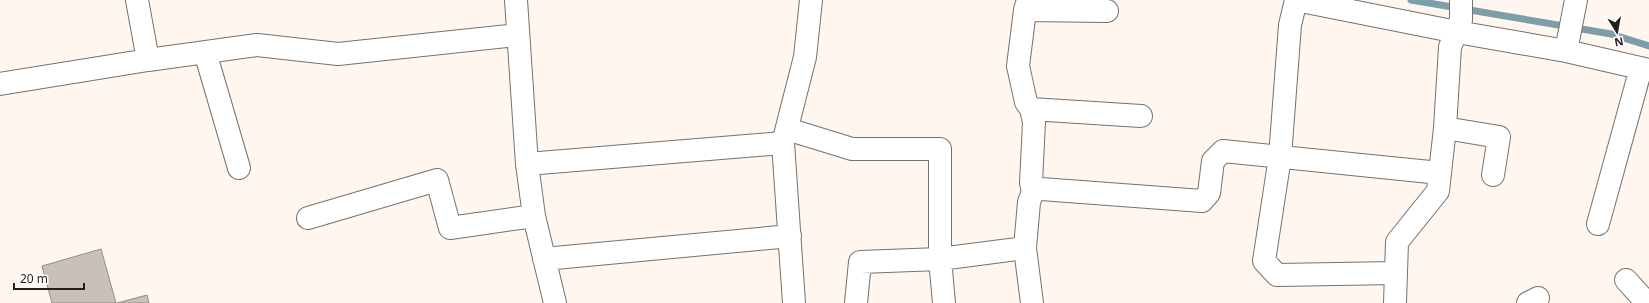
<svg xmlns="http://www.w3.org/2000/svg" width="1649" height="303" viewBox="0 0 1649 303" font-family="'Noto Sans',sans-serif">
  <style>
    .lines { fill: none; stroke-linecap: round; stroke-linejoin: round }
    .stream { stroke: #7c9ea9; stroke-width: 7 }
    .building { fill: #c9c0bb; stroke: #958d87 }
    .minor-casing { stroke: #78706b; stroke-width: 24 }
    .minor { stroke: #fff; stroke-width: 22 }
  </style>
  <rect width="100%" height="100%" fill="#fff6f0"/>
  <g class="lines">
    <path class="stream" d="M1411,0L1611,34L1649,46"/>
  </g>
  <path class="building" d="M101,249L116,303H52L42,266Z
    M147,295L149,303H117Z"/>
  <g class="lines">
    <defs>
      <path id="minor" d="M516,0L527,164L534,216L555,303
        M1028,0L1025,10L1018,66L1026,102L1031,109L1034,122L1031,183L1033,192L1029,202L1025,248L1032,303
        M1296,0L1290,25L1280,157L1264,261L1277,275L1396,273
        M1296,0L1457,32L1566,51L1649,70
        M1025,10L1107,11
        M1566,51L1576,0
        M205,52L239,168
        M148,60L257,45L338,54L517,35
        M0,84L148,60L137,0
        M1031,109L1141,116
        M1445,128L1499,137L1493,175
        M787,129L852,149H940V259L944,303
        M527,164L783,143
        M1033,192L1041,189L1202,201L1209,193L1213,161L1223,151L1440,173
        M308,218L437,180L450,228L534,216
        M1598,224L1641,68
        M544,259L790,236
        M1626,280L1647,303
        M794,303L783,143L805,57L811,0
        M856,303L860,262L940,259L1025,248
        M1395,303L1397,242L1438,191L1445,128L1450,47L1461,20V0
        M1528,303L1538,298"/>
    </defs>
    <use href="#minor" class="minor-casing"/>
    <use href="#minor" class="minor"/>
  </g>
  <g transform="translate(1617 32) rotate(169)" stroke="#ffffff" stroke-width="3" paint-order="stroke">
  <path d="M0-3L7 15L0 10L-7 15Z" fill="#221f1d"/>
  <text y="-6" font-size="11" font-weight="bold" text-anchor="middle" fill="#221f1d">N</text>
  </g>
  <path d="M14 283v6h70v-6" fill="none" stroke="#221f1d" stroke-width="2"/>
  <text x="20" y="283" font-size="12" fill="#221f1d" stroke="#ffffff" stroke-width="3" paint-order="stroke">20 m</text>
</svg>
